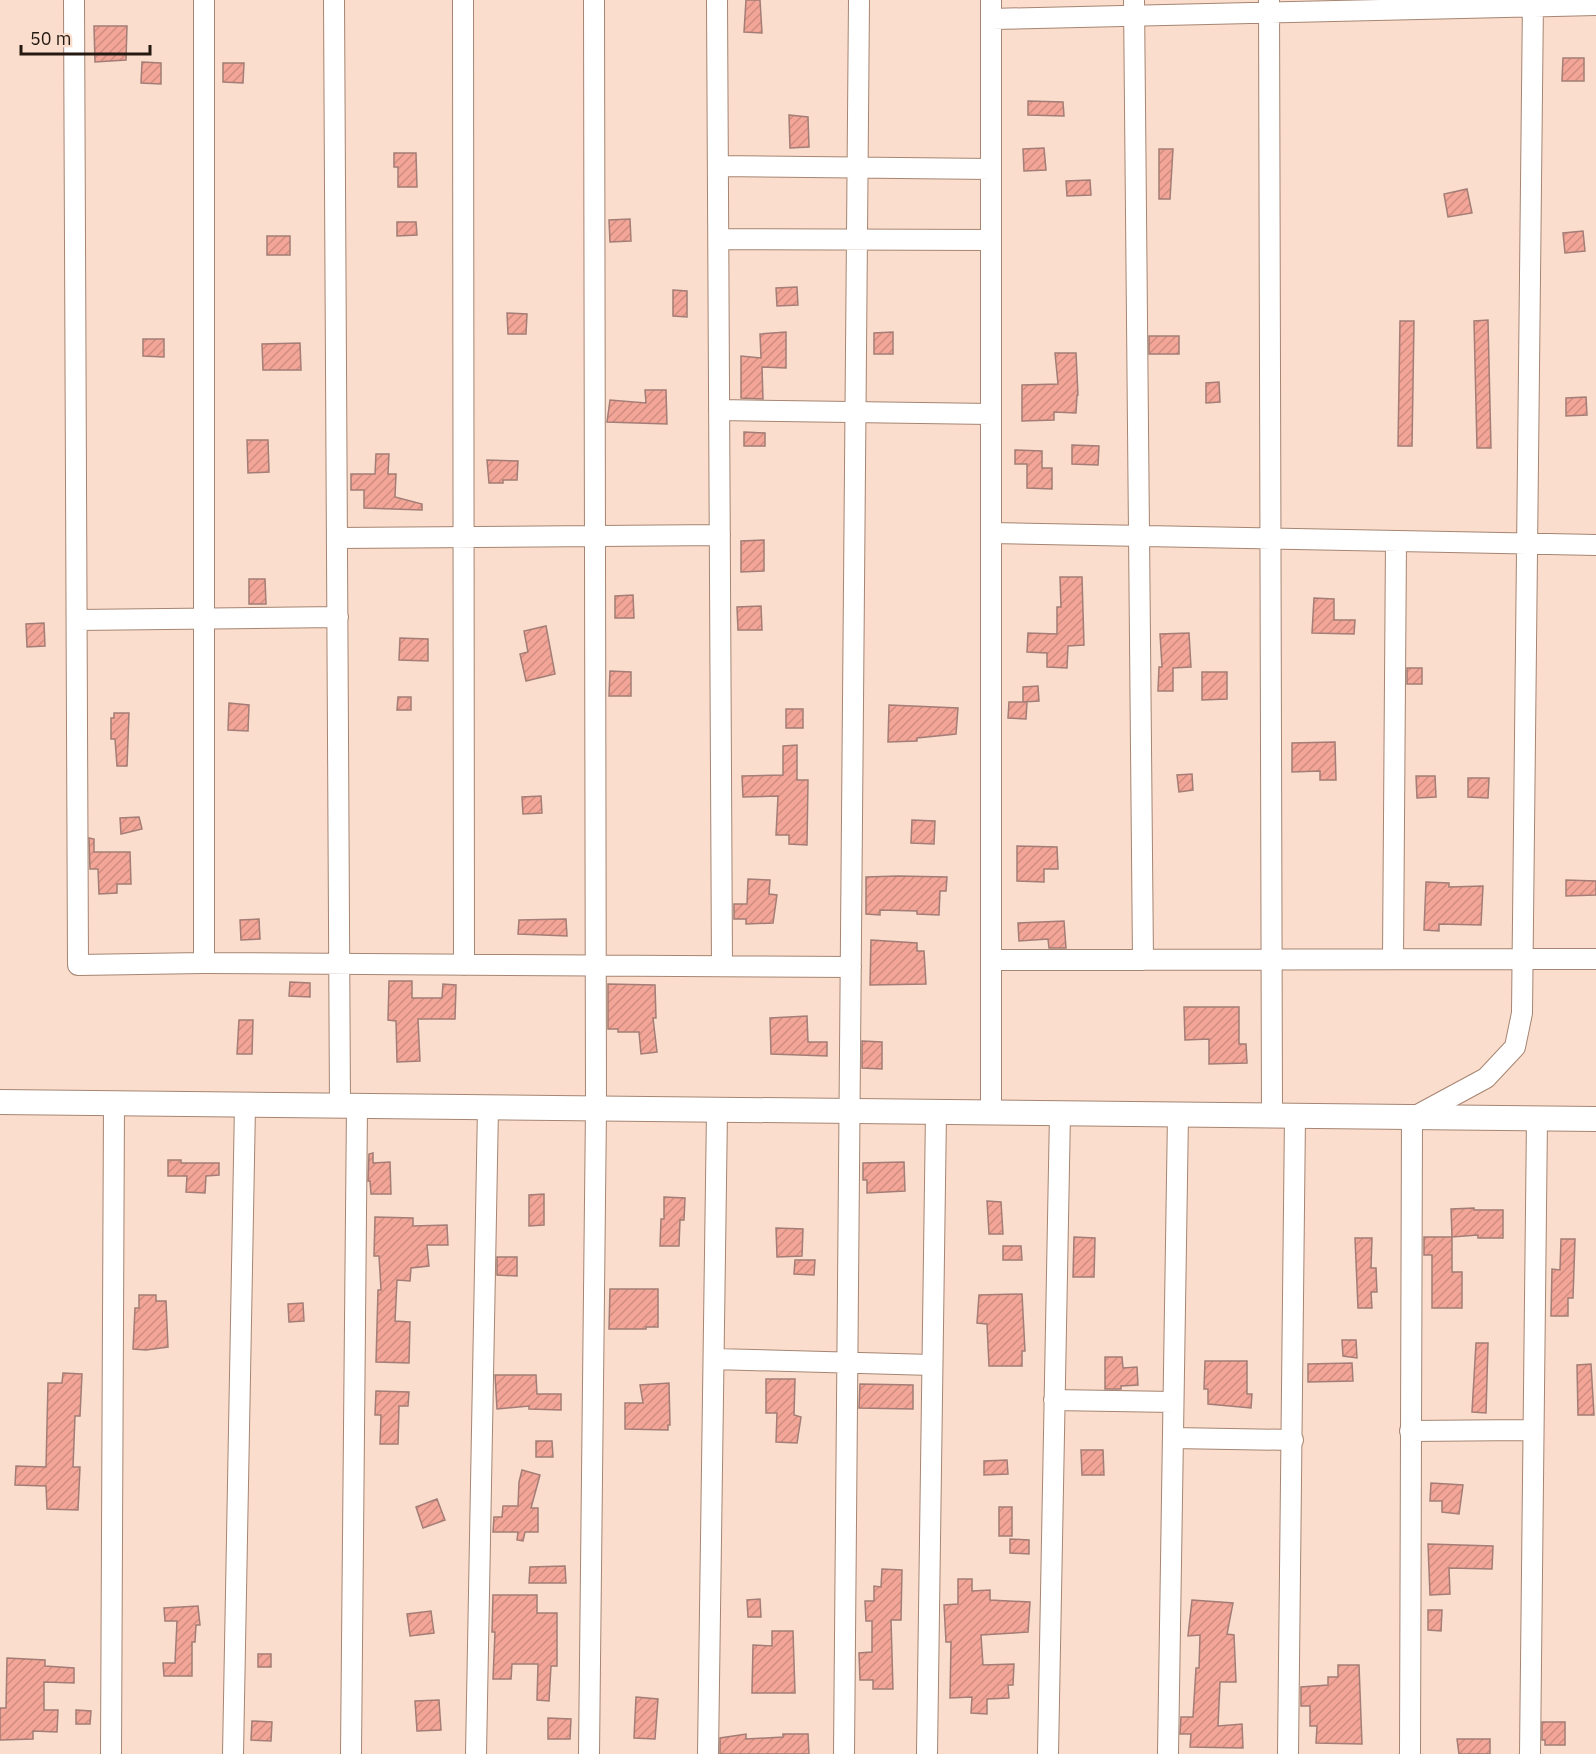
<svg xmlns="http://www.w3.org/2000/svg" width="1596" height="1754" viewBox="0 0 1596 1754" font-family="'IBM Plex Sans',sans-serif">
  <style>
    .building { fill: url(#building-hatch); stroke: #a37d76; stroke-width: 1.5 }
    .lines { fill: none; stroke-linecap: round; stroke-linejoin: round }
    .minor-casing { stroke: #a68572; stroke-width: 22 }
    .tertiary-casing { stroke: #a68572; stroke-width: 26 }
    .minor { stroke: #fff; stroke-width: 20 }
    .tertiary { stroke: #fff; stroke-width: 24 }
  </style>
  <defs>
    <pattern id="building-hatch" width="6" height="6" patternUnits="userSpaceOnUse" patternTransform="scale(1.5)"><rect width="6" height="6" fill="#f3a597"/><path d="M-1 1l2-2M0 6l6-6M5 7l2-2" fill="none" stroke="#d08d81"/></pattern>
  </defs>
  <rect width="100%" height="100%" fill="#faddcc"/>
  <path class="building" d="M746,0H760L762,33L744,32Z
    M94,26H127L126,60L95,62Z
    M1563,58H1584V81H1562Z
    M142,62L161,63V84L141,83Z
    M223,63H244L243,83L223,82Z
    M1028,101L1063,102L1064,116L1028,115Z
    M789,115L808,117L809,147L790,148Z
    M1044,148L1046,170L1024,171L1023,149Z
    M1159,149H1173L1170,199H1159Z
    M394,153H416L417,187H398V167H394Z
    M1090,180L1091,195L1067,196L1066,181Z
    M1467,189L1472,213L1448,217L1444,194Z
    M630,219L631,241L610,242L609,220Z
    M397,222H416L417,235L397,236Z
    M1583,231L1585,251L1565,253L1563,233Z
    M267,236H290V255H267Z
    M797,287L798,305L777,306L776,288Z
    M673,290L687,291V317L673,316Z
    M507,313L527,314L526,334H508Z
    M1488,320L1491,448H1477L1474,321Z
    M1400,321H1414L1412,446H1398Z
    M786,332V368L762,367L763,399L741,398V356L761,358L760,334Z
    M893,332V354H874V333Z
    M1149,336H1179V354H1149Z
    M143,339H164V357L143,356Z
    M300,343L301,370H263L262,344Z
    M1055,353H1076L1078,395H1077L1076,413L1054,412V420L1022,421V385L1058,384Z
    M1219,382L1220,402L1206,403V383Z
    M645,390H666L667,424L607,422L610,400L646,403Z
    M1586,397L1587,415L1566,416V398Z
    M744,432L765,433V446H744Z
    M247,440H268L269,472L248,473Z
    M1072,445L1099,446L1098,465L1072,464Z
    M1015,450L1042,451V468H1052V489L1027,488V464H1015Z
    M376,454H389L388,474H396L395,497L422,504V510L364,508V490H351V474H375Z
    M487,460L518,461L517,480H503V483H489Z
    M764,540V571L741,572V541Z
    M1060,577H1082L1084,645L1068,646L1067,668L1047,667V653L1027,652L1028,633L1057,634V607H1061Z
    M249,579H265L266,604H249Z
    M633,595L634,618H615V596Z
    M1314,598L1334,599V620H1355L1354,634L1312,633Z
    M761,606L762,630H738L737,607Z
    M44,623L45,646L27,647L26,624Z
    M546,626L555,674L526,681L520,654L528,652L524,631Z
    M1189,633L1191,667L1173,668V691H1158L1159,667H1162L1160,634Z
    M400,638L428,639V661L399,660Z
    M1407,668H1422V684H1407Z
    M610,671L631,672V696H609Z
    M1202,672H1227V699L1202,700Z
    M1038,686L1039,701L1023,702V687Z
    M398,697H411V710H397Z
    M1009,702H1027L1026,719L1008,718Z
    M229,703L249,705L248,731L228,730Z
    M889,705L958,708L956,734L917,738V741L888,742Z
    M786,709H803V728H786Z
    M114,713H129L127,766H117L115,739H111V718H114Z
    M1335,742L1336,780H1320V771L1292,772V743Z
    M797,745V780H808L807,845L789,844V835H776L778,796L743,797L742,776L783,775V746Z
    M1192,774L1193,790L1179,792L1177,775Z
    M1416,776H1435L1436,797L1417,798Z
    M1468,778H1489L1488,798L1468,797Z
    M541,796L542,813L523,814L522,797Z
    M139,817L142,829L121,834L120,818Z
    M912,820L935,821L934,844L911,843Z
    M89,838L94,839V852H130L131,884H117V893L99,894L98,869H90Z
    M1017,846L1057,847L1058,869H1044V882L1017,881Z
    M898,876L947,877L946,891H940L939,915L917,914V911L880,910V915L866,914V877Z
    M748,879L770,880L769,894L777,895L773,923L746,924V919H734V904H747Z
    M1566,880L1596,881V895L1566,896Z
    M1426,882L1449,883V887L1483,886L1481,925L1439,924V931L1424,930Z
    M259,919L260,939L241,940L240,920Z
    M566,919L567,936L518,934L519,920Z
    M1064,921L1066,948H1049L1048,939L1019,941L1018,923Z
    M871,940L917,943V951H924L926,984L870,985Z
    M389,981H412V998H442L443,984L456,985L455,1019H418L420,1061L397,1062L396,1021L388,1020Z
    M290,982L310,983V997L289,996Z
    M608,984L655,985L656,1018H653L657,1052L641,1054L639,1032H618V1029H608Z
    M1184,1007H1239V1044H1246L1247,1063L1209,1064V1039L1185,1040Z
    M807,1016L808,1042H827V1056L771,1054L770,1018Z
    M239,1020H253L252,1054H237Z
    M862,1041L882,1042V1069L862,1068Z
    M373,1153V1163L390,1162L391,1194H371L370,1181H368L369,1154Z
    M168,1160H181V1163H219V1175L206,1176L205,1193L186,1192L187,1176H168Z
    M904,1162L905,1191L867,1193V1180H863V1163Z
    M544,1194V1225L529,1226V1195Z
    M664,1197L685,1198L684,1220H680L679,1246H660L661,1219H664Z
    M987,1201L1001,1202L1003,1234H989Z
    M1474,1208V1210H1503V1238H1478V1235L1452,1237L1451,1209Z
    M375,1217L413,1218V1226L447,1225L448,1245H427L429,1266L411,1268L410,1281L397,1280L395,1321L410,1322L409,1363L376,1362L378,1290H381L379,1256H374Z
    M776,1228L803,1229L802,1256L777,1257Z
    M1074,1237L1095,1238L1094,1277H1073Z
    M1424,1237H1452V1272H1462V1308H1432V1255H1424Z
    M1355,1238H1372L1371,1268H1376L1377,1292H1371L1372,1308H1358Z
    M1561,1239H1575L1573,1298H1568V1316H1551L1552,1269L1560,1270Z
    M1003,1246H1021L1022,1260H1003Z
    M497,1257H517V1276L497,1275Z
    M795,1260H815L814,1275L794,1274Z
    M610,1289H658V1327H646V1329H609Z
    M1022,1294L1025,1351H1022V1366H989L987,1324L977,1323L979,1295Z
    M139,1295H156V1301H166L168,1347L146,1350L133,1349L135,1308H139Z
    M303,1303L304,1321L289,1322L288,1304Z
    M1342,1340H1356L1357,1358L1343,1356Z
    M1476,1343H1488L1486,1413L1472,1412Z
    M1105,1357H1122L1123,1368L1137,1367L1138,1385L1121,1386V1389H1105Z
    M1205,1361H1247V1394H1252L1251,1408L1208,1404V1389H1204Z
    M1352,1363L1353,1381L1308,1382V1364Z
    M1591,1364L1594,1415H1578L1577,1365Z
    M63,1373L82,1374L80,1416H75L73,1467H80L78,1510L47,1509L46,1486L15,1485L16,1466L46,1467L48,1383H62Z
    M495,1375H536L537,1394H561V1410L529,1409V1406L497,1409Z
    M766,1379H795L794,1415L801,1417L797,1443L776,1442L777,1413H766Z
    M669,1383L670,1425H668V1430L625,1429V1403H643L640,1385Z
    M860,1384L913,1385V1409L859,1408Z
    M376,1391L409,1392L408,1406H399L398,1444H380L381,1415H375Z
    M536,1441H552L553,1457H536Z
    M1081,1450H1103L1104,1475H1082Z
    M1007,1460L1008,1474L984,1475V1461Z
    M522,1470L540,1475L531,1508H538V1532H525L523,1541L517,1540L518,1532H493L494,1517H502L503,1506H518L519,1482Z
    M1431,1483L1463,1485L1459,1514L1442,1512V1501H1430Z
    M437,1499L445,1520L423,1528L416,1507Z
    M999,1507H1012V1536H999Z
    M1010,1539L1029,1540V1554L1010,1553Z
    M1428,1544L1493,1546L1492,1569L1449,1568L1450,1594L1430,1595Z
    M565,1566L566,1583H529L530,1567Z
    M882,1569L902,1570L901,1620H891L893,1689H873V1680H860L859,1653L872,1652V1621H866L865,1601H874V1586L881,1587Z
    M958,1579H972V1591L990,1590V1600L1030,1602L1028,1632L981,1635L983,1665L1014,1664L1013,1685H1008L1009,1698L987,1699V1714L971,1713L972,1697L950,1698L951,1642H946L944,1605L958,1604Z
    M493,1595H537V1613H557V1666H551L549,1701L537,1700L538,1664H512L511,1679H493L495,1632H492Z
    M760,1599L761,1617H748L747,1600Z
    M1192,1600L1233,1603L1227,1634L1234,1635L1236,1682H1220L1218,1726L1242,1724L1243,1748L1190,1747L1191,1734H1180L1181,1717H1193L1196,1668H1199L1200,1635L1188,1636Z
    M198,1606L200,1625H196L195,1642H192V1676H164L163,1663H175L177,1621H165L164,1608Z
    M1428,1610H1442L1441,1631L1428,1630Z
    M431,1611L434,1633L410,1636L407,1614Z
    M772,1631H793L795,1693H752L753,1645L772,1646Z
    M258,1654H271V1667H258Z
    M7,1658L45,1660V1666L74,1668V1683L44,1682V1710H58L57,1732L33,1731V1739L0,1740V1708H6Z
    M1338,1665H1359L1362,1744L1316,1743L1317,1726H1310V1706H1301V1687L1328,1685V1677H1338Z
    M636,1697L658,1699L655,1739L634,1738Z
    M439,1700L441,1730L417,1731L415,1701Z
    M76,1710L91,1711L90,1724H76Z
    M548,1718L571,1719L570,1739H548Z
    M252,1721L272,1722L271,1741L251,1740Z
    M1542,1722H1565V1745H1545V1740H1542Z
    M746,1734V1739L783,1737V1734H808L809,1754H720V1738Z
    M1457,1739H1490V1754H1459Z"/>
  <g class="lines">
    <defs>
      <path id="minor" d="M74,0L78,965L204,963L851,967
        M204,0V963
        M334,0L340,1106
        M463,0L464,965
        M717,0L722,966
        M1134,0L1143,960
        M1269,0L1272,1116
        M991,19L1596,5
        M718,166L991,169
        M719,239L991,240
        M719,410L991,414
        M991,533L1596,545
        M337,538L720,535
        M77,620L338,617
        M1393,959L1396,541
        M991,960L1596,959
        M991,1113V0
        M714,1359L932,1365
        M1054,1400L1173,1402
        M1410,1431L1533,1430
        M1173,1438L1293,1440
        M111,1754L114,1103
        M233,1754L245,1105
        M351,1754L357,1106
        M476,1754L488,1107
        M589,1754L596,1108L594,0
        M708,1754L717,1110
        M844,1754L859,0
        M927,1754L936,1112
        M1048,1754L1060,1113
        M1168,1754L1178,1115
        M1288,1754L1295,1116
        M1410,1754L1412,1118L1486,1078L1515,1047L1522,1013L1533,0
        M1530,1754L1537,1118"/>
      <path id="tertiary" d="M0,1102L1596,1119"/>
    </defs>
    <use href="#minor" class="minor-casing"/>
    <use href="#tertiary" class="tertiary-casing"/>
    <use href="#minor" class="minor"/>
    <use href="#tertiary" class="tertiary"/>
  </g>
  <path d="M21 45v9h129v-9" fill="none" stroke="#251911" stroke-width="3"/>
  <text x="30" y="45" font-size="18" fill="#251911" stroke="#faddcc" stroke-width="4.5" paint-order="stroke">50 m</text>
</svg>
